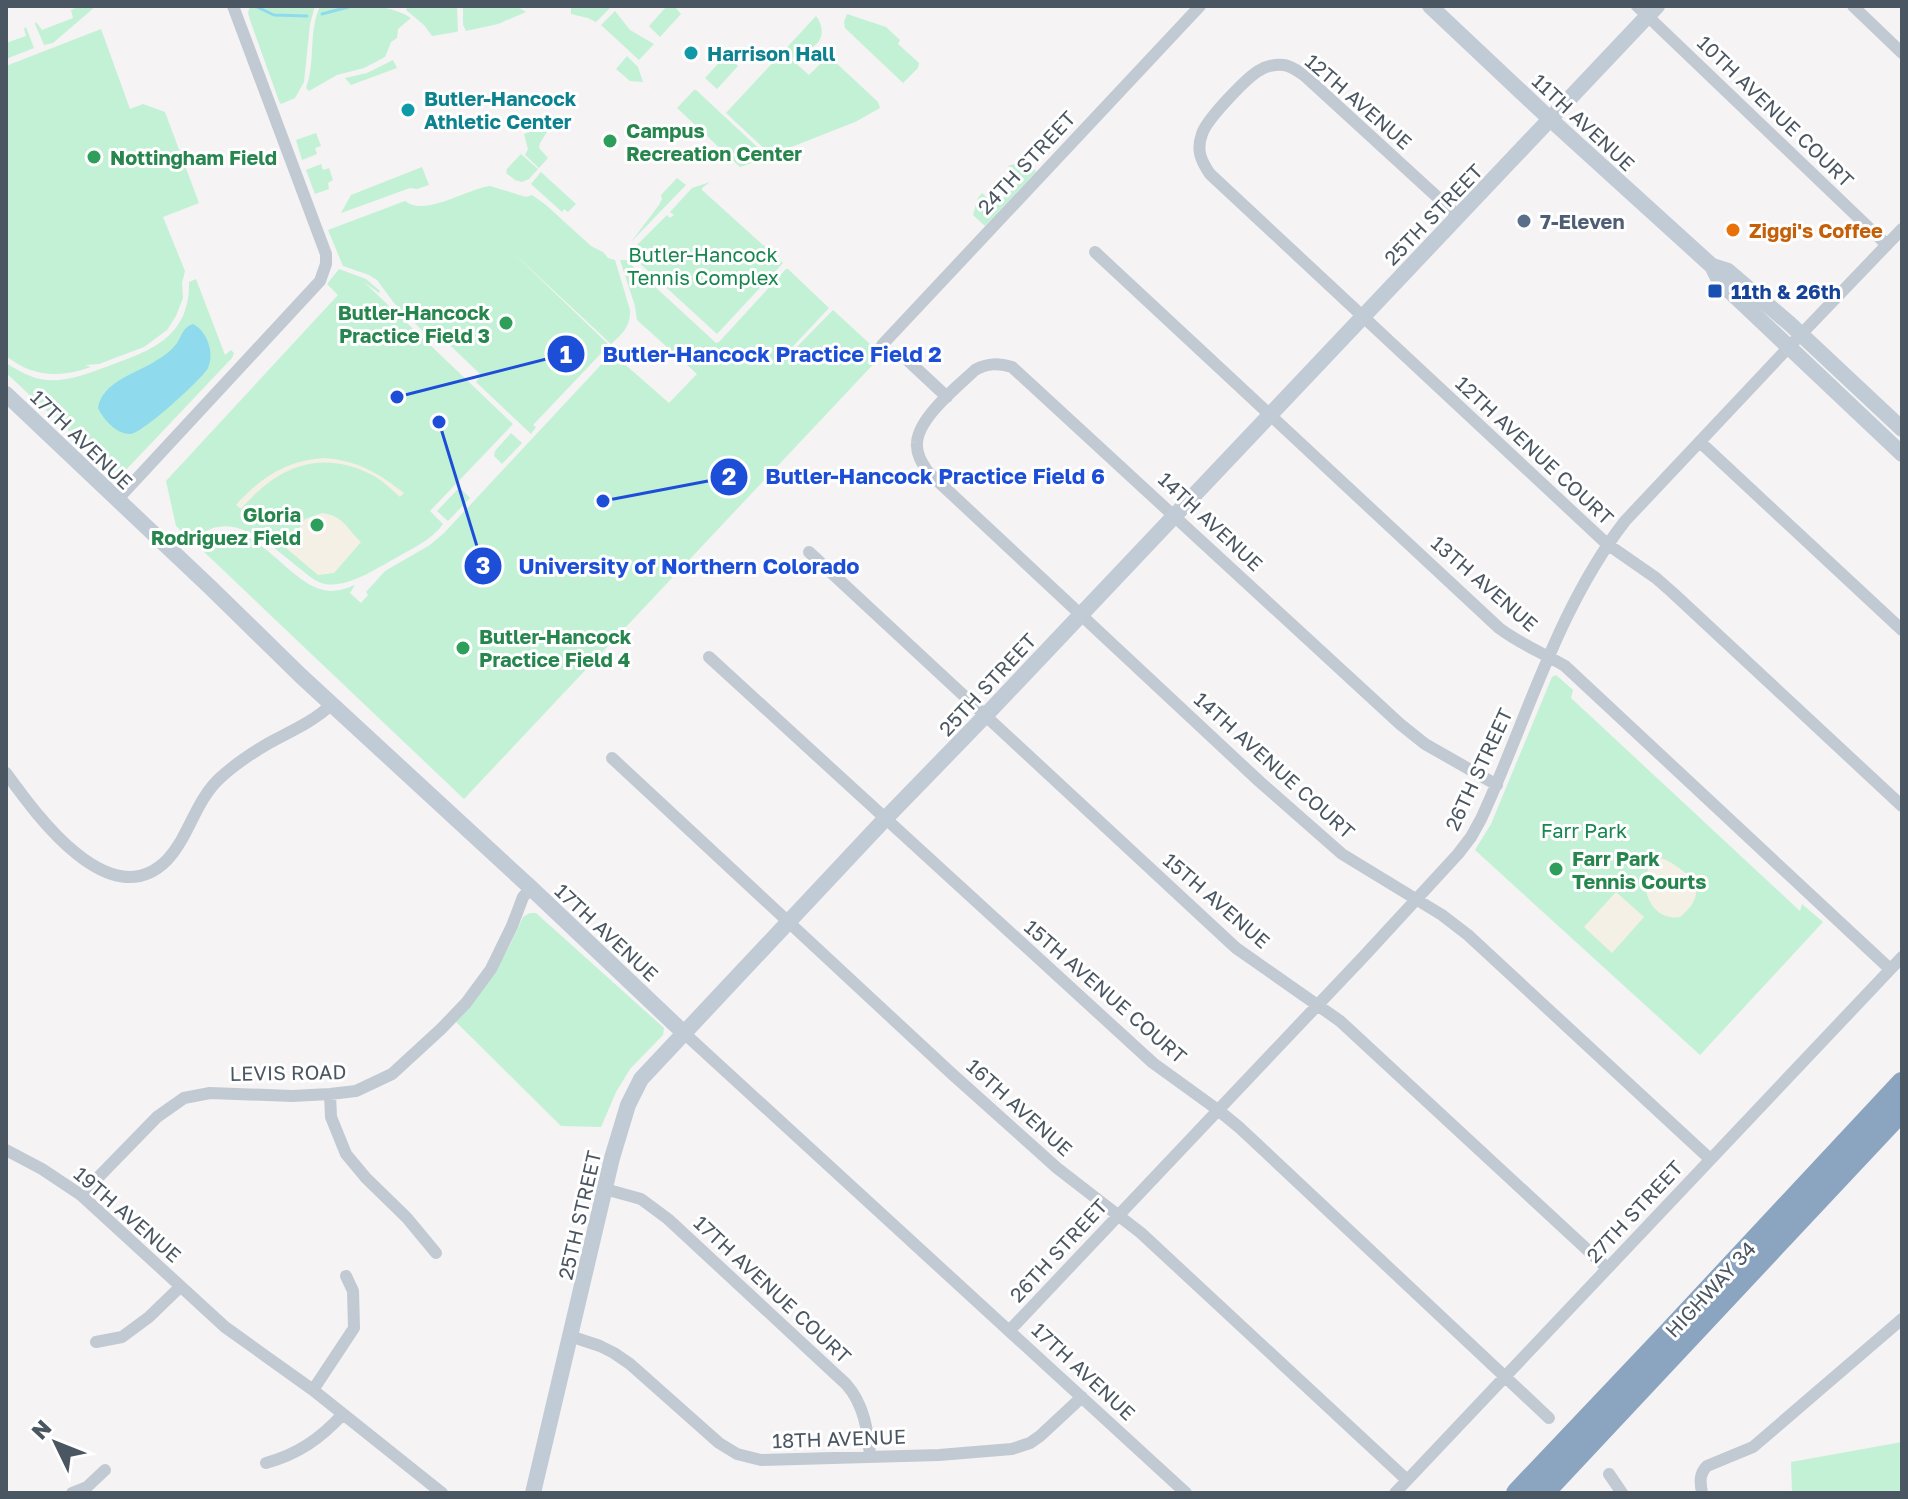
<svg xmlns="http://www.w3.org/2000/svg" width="1908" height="1499" viewBox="0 0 1908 1499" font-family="'Golos Text',sans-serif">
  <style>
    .green { fill: #c3f1d5 }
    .sand { fill: #f5f0e5 }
    .water { fill: #90daee }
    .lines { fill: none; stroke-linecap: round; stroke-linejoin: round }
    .stream { stroke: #90daee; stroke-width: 3 }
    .street { stroke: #c1cad2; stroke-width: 12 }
    .secondary { stroke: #c1cbd6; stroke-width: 16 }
    .highway { stroke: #8ba5c1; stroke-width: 22 }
    .culture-dot { fill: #0f9aa8; stroke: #fff; stroke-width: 3 }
    .leisure-dot { fill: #2e9e5b; stroke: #fff; stroke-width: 3 }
    .service-dot { fill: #5c6f8a; stroke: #fff; stroke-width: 3 }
    .food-dot { fill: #e8710a; stroke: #fff; stroke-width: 3 }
    .transit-dot { fill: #1a4fb4; stroke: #fff; stroke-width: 3 }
    .labels { text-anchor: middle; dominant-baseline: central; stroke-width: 6; stroke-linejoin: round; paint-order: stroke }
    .culture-label { font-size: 20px; font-weight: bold; fill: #0d838f; stroke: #fff; text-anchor: start }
    .street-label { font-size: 20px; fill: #4a5661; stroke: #fff }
    .leisure-label { font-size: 20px; font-weight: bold; fill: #27864d; stroke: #fff; text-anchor: start }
    .service-label { font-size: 20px; font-weight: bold; fill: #4e5e75; stroke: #fff; text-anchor: start }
    .food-label { font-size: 20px; font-weight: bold; fill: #c56008; stroke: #fff; text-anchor: start }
    .park-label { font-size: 20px; fill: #17864f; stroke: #fff }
    .transit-label { font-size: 20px; font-weight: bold; fill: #164399; stroke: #fff; text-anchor: start }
    .leader { fill: none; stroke: #1d4ed8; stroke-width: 3 }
    .callout-dot { fill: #1d4ed8; stroke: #fff; stroke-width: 3 }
    .mark-label { font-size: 24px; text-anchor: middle; font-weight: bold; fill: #fff }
    .callout-label { font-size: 22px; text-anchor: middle; font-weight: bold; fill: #1d4ed8; stroke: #fff; stroke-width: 6; stroke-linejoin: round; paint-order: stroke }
  </style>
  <rect width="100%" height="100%" fill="#f5f3f3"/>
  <path class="green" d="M80,6H96L53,43L44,45L35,24L36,22L42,30L73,18L71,10Z
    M250,6H315L310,24L304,82L295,98L281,104L279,101L250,20L248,13Z
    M320,6C350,6 384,1 411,18L398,29L397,38L391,42L385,57L364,68L337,75L309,91L306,88C316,62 308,32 320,6Z
    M408,6H457L458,31L456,32L432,36L424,25L406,10Z
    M463,6H516L526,12L498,24L466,31L463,25Z
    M571,6H608L610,8L596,22L588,18L571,14Z
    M667,6H674L681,14L660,37L649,26Z
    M615,11L630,30L654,44L639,60L601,25Z
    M847,14L886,27L900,40L898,44L919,63L918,68L903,83L845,28L844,22Z
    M816,16C823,25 825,38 814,46C805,54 801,47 792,60L809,75L824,60H833L878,102L880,108L855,122L771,155L726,113Z
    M26,27L34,48L6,59V43L26,36L24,29Z
    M101,29L130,109L143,104L165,112L199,203L163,217L185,271L182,283L183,298L176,316L167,330L144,347L99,364L85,365L91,367C60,378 32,377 6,356V66Z
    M726,55L738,66L717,89L705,78Z
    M627,56L638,67L643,82L630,81L616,69Z
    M393,60L397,68L351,85L345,78L367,73Z
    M694,90H696L768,157L740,167L677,108Z
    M542,128L547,132L540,143L539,148L548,158L539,168L525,155L528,149L524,134Z
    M316,133L321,146L315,148L317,154L302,160L296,140Z
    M521,154L538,169L529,179L522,182L515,180L506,173L507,172L506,170Z
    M1025,161L1036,171L1035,173L985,226L973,215L978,198L982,193L996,206L1022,179L1008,166Z
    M321,164L323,170L329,168L333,180L328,183L329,189L315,194L306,170Z
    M422,167L429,185L417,189L410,188L341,213L351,195Z
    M541,172L576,204L568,212L564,209L562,212L531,184Z
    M677,178L686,185L631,242L659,205L662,199L661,195Z
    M710,182L702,188V190L783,263L717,334L634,258L636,255L635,253L636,246L667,215L670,218L674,215L670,212L692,188Z
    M490,186L526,197L532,195L546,205L591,246L603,252L608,258L615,260L630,310C631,326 622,334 611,344L508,248L609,345L533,425L536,427L531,434L476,382L481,375L432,328L426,334L394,303L377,280L369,275L343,266L328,230L405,201C425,217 467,189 490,186Z
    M620,260H626L716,343L719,342L786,269H788L829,308L782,358L784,360L833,310L882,355L464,799L201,549L210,540L207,537C256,512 288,589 330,591C338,591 348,588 355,585L350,593L361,603L368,595L366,592L385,571L430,545L444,533L612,353L669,403L697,374L637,320L635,306Z
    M339,269L366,279L380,291L379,293L364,282L513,424L430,511L443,524C432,540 411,549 394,559C375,569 348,588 325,584C315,582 307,574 299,568C274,548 236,511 203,533L198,530L190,539L176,526L166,481L338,295L327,284Z
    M196,279L225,355L231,350L234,353L232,358L123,473L120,474L113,472L6,373V363C19,371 30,378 46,380C67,382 86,374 106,367C150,351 190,338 189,282Z
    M511,433L522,443L502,464L494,456L495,451Z
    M457,490H462L470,498L448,521L437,511Z
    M1556,675L1573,690L1571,698L1800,911L1802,904L1823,922L1700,1055L1475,850L1491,824L1552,677Z
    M530,913H536L664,1028L663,1035L630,1069L616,1092L601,1127L561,1126L456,1022C486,986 505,959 523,917Z
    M1902,1442V1493H1792L1791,1462Z"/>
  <path class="sand" d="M325,458C359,461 378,473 404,493L400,497C391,489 381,479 370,474C318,448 275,469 241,509L236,505C261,477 287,460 325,458Z
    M322,513C344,516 346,528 361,542L334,573L318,575L286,548L305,519Z
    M1659,858C1666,859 1670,862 1676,866C1701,882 1703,898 1680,917C1645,923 1634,870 1659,858Z
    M1616,892L1644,917L1612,953L1584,927Z"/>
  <path class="water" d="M193,324C207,331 215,353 208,368C202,379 144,432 131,434C117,435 103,419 98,408C102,381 138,373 157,360C164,356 172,350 177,343C183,334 182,328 193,324Z"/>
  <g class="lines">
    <path class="stream" d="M255,6L274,15L307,16
      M322,14L352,6"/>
    <path class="street" d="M1637,6L1887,245
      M1853,6L1902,53
      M1458,216L1305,76C1299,72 1292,66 1284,65C1276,64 1266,66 1260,70C1247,77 1206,120 1202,134C1196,150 1201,161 1210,174L1607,544L1656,578L1673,593L1902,806
      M1095,252L1499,628C1520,644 1543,653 1565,666L1890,969
      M882,345L1200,6
      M902,355L947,397
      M1700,442L1902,630
      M117,500L320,281L326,264V254L233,6
      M809,552L1236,948L1340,1021L1607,1268
      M709,657L1153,1063L1218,1110L1240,1128L1549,1418
      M612,758L951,1073L1057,1168L1141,1233L1407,1480
      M6,773C35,813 110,918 167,860C189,837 195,801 220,778C234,765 252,753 269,743C291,731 313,722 332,704
      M1497,785L1425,744L1400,724L1012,367C998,363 987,363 975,370C957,387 918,418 917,443C916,454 922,463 928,472L1260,782L1342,854L1442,915L1468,935L1710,1159
      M684,1033L1186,1493
      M330,1094L331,1117L346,1154L366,1178L407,1218L436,1253
      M6,1150L42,1169L81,1195L225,1327L313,1390L442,1493
      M605,1189L641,1199L668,1219L846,1384C864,1404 868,1431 870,1456
      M81,1195L157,1117L184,1098L210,1093L292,1096L330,1094L356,1091L392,1074L441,1029L466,1003L491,969L512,926L523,897L531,888
      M1010,1330L1366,954L1458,854L1471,837L1481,819C1527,720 1557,609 1625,521L1788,348L1902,229
      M570,1336L600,1346L614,1353L630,1364L719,1443L737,1454L761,1460L939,1455L1012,1449L1030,1443L1040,1436L1082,1397
      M96,1342L122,1337L149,1317L180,1287
      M313,1390L354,1328L353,1291L346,1276
      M266,1463C298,1454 320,1439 343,1414
      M1609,1474L1622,1493
      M72,1493L87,1487L105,1470
      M1395,1493L1902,957
      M1702,1493C1700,1482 1699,1474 1707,1466L1753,1447L1902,1319"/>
    <path class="secondary" d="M1430,6L1550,119L1712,266L1720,282L1902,454
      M1712,266L1728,271L1790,324L1902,429
      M6,394L211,588L301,676L531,888L684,1033
      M533,1493L612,1158L628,1105L641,1079L885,819L985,716L1657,6"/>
    <path class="highway" d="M1517,1493L1664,1338L1902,1083
      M1543,1493L1902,1110"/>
  </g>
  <g class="culture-dot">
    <circle cx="691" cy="53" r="8"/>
    <circle cx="408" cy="110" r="8"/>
  </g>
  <g class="leisure-dot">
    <circle cx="610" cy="141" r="8"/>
    <circle cx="94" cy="157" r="8"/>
    <circle cx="506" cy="323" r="8"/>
    <circle cx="317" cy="525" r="8"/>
    <circle cx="463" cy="648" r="8"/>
    <circle cx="1556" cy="869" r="8"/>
  </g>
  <circle class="service-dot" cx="1524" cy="221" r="8"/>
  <circle class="food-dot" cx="1733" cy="230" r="8"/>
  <rect class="transit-dot" x="1707" y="283" width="16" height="16" rx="4"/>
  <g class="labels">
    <g class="culture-label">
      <text x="707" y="53">Harrison Hall</text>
      <text x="424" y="98">Butler-Hancock<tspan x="424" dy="23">Athletic Center</tspan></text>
    </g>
    <g class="street-label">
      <text transform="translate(1359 101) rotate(41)">12TH AVENUE</text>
      <text transform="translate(1776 111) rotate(44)">10TH AVENUE COURT</text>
      <text transform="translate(1584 122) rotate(43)">11TH AVENUE</text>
      <text transform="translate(1026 162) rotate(-47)">24TH STREET</text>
      <text transform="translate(1433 214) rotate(-46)">25TH STREET</text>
      <text transform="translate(82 439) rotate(44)">17TH AVENUE</text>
      <text transform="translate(1535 450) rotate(43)">12TH AVENUE COURT</text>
      <text transform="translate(1211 521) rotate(43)">14TH AVENUE</text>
      <text transform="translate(1485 583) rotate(41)">13TH AVENUE</text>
      <text transform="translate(987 684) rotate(-47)">25TH STREET</text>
      <text transform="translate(1275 765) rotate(42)">14TH AVENUE COURT</text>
      <text transform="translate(1478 769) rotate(-65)">26TH STREET</text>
      <text transform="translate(1217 900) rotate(41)">15TH AVENUE</text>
      <text transform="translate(607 932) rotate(43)">17TH AVENUE</text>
      <text transform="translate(1106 991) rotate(41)">15TH AVENUE COURT</text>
      <text transform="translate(288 1072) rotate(-1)">LEVIS ROAD</text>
      <text transform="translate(1020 1107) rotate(42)">16TH AVENUE</text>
      <text transform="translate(1634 1211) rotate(-47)">27TH STREET</text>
      <text transform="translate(128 1214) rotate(41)">19TH AVENUE</text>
      <text transform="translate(579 1215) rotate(-77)">25TH STREET</text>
      <text transform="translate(1058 1250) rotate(-47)">26TH STREET</text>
      <text transform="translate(773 1289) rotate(43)">17TH AVENUE COURT</text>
      <text transform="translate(1710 1289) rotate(-47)">HIGHWAY 34</text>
      <text transform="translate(1084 1371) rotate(43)">17TH AVENUE</text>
      <text transform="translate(839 1438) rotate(-2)">18TH AVENUE</text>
    </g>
    <g class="leisure-label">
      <text x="626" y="130">Campus<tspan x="626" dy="23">Recreation Center</tspan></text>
      <text x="110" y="157">Nottingham Field</text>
      <text x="490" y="312" text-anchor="end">Butler-Hancock<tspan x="490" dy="23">Practice Field 3</tspan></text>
      <text x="301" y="514" text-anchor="end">Gloria<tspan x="301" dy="23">Rodriguez Field</tspan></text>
      <text x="479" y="636">Butler-Hancock<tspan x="479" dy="23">Practice Field 4</tspan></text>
      <text x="1572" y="858">Farr Park<tspan x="1572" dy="23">Tennis Courts</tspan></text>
    </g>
    <g class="service-label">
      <text x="1540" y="221">7-Eleven</text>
    </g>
    <g class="food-label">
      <text x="1749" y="230">Ziggi's Coffee</text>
    </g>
    <g class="park-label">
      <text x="703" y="254">Butler-Hancock<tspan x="703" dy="23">Tennis Complex</tspan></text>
      <text x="1584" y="830">Farr Park</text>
    </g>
    <g class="transit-label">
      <text x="1731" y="291">11th &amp; 26th</text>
    </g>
  </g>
  <path class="leader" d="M397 397L566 354M603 501L729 477M439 422L483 566"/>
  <g class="callout-dot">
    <circle cx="397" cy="397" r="8"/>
    <circle cx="603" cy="501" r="8"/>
    <circle cx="439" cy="422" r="8"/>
    <circle cx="566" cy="354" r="20"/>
    <circle cx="729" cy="477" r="20"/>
    <circle cx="483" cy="566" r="20"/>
  </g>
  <g class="mark-label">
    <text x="566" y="363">1</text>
    <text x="729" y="485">2</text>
    <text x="483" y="574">3</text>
  </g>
  <g class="callout-label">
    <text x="772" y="362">Butler-Hancock Practice Field 2</text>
    <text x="935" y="484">Butler-Hancock Practice Field 6</text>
    <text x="689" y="574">University of Northern Colorado</text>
  </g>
  <rect width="1908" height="1499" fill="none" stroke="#4a5661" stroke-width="16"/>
  <g transform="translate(56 1443) rotate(313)" stroke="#ffffff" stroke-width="6" paint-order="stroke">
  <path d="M0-6L14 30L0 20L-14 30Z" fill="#4a5661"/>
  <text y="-12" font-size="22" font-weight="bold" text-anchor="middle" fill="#4a5661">N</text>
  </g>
</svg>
